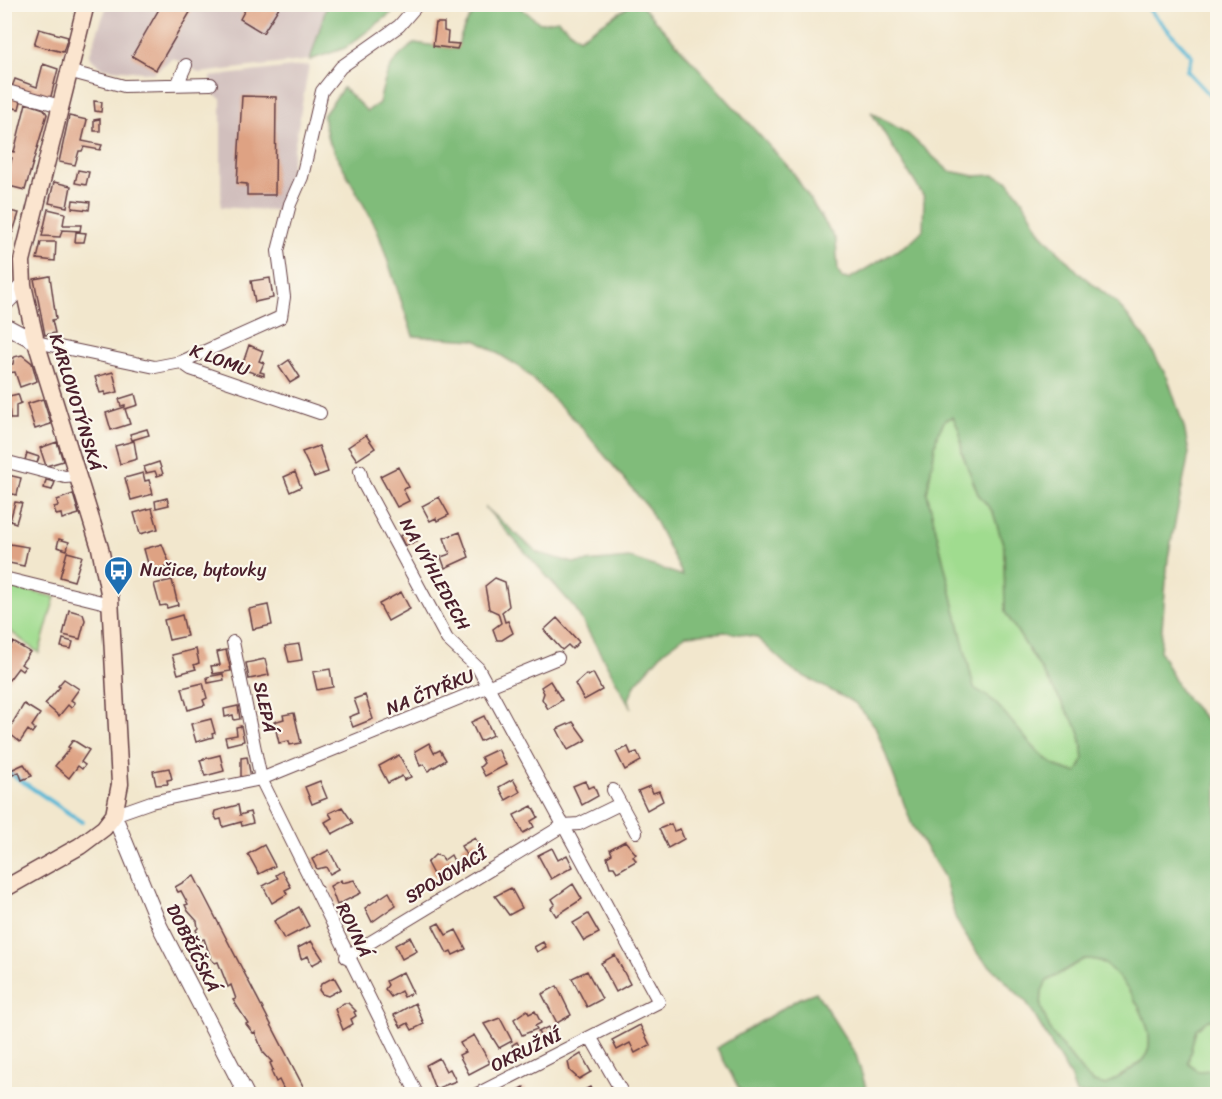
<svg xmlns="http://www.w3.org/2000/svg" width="1222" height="1099" viewBox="0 0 1222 1099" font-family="Sriracha,sans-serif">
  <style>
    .industrial { fill: #d1bfbd }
    .green { fill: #a0dc8f; stroke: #757e5d; stroke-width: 1.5 }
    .forest { fill: #80bc7a; stroke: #656e52; stroke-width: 1.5; fill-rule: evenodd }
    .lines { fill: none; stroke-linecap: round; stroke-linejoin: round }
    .stream { stroke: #56b7d5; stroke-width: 4 }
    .building { fill: #dea283 }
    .minor-casing { stroke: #633d43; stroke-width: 14 }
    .tertiary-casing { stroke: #633d43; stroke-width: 17 }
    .secondary-casing { stroke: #633d43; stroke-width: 19 }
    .minor { stroke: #fff; stroke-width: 12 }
    .tertiary { stroke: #fff; stroke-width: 15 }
    .secondary { stroke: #fbe5cf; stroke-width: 16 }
    .labels { text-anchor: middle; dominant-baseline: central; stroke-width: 4.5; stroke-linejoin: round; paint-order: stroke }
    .street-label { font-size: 18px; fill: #4a1f2b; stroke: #fbf7ec }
    .poi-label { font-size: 18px; fill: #4a1f2b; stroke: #fbf7ec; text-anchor: start }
  </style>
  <rect width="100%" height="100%" fill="#fbf7ec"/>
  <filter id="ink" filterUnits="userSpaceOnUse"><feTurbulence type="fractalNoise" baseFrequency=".0167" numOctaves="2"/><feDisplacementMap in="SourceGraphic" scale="12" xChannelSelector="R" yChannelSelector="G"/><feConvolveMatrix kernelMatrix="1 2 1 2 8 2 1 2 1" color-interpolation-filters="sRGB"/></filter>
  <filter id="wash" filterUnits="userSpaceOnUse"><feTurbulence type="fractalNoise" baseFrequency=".008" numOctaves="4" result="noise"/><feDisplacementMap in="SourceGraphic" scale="24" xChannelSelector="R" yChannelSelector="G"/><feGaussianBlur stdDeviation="1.35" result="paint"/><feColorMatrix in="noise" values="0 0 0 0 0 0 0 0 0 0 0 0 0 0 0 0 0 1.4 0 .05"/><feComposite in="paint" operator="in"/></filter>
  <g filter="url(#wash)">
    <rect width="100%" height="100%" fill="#f2e7cd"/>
    <path class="industrial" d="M107,5H327L310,60L200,73L173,58L153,73L101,68L89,56Z
      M309,65L283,211L221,207V99L211,93L210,77Z"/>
    <path class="green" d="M953,417L960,432L962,453L978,494L993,512L1004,547L1005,612L1079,730L1084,758L1077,772C1044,773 1016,722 993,701C988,696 980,692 974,688L927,493L937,435L945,420Z
      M4,585L55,597L39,653L5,627Z
      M1084,959C1090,959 1097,959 1102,962C1123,976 1164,1033 1144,1058C1136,1069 1117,1077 1106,1085L1093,1082L1084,1074L1051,1032L1041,1007L1042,991L1047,981Z
      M1217,1019V1070L1197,1071L1188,1062L1196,1029L1208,1020Z"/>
    <path class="forest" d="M327,5V4L402,5L345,48L310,60Z
      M483,5H517L540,23L558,20L579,38L631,5H641L792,171L836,240L838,271L842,278L849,279L908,244L923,230L924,197L871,112L908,134L949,171L975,176L993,175L1007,180L1023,201L1041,233L1080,274L1117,303L1144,336L1168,379L1184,427L1189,453L1168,558L1160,651L1181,692L1217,732V1019L1208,1020L1196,1029L1188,1062L1197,1071L1217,1070V1094H1076L1070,1076L1027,1003L978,954L962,930L955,917L944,877L912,825L875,726L855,703L792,670L756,637L727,632L686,635L664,651L636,683L629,699L631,708L575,608L485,507L538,553L574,563L630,558L683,576L649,509L577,422L520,367L476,340L413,336L377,229L328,140L323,116L343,88L367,111L379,103C386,72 389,62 415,43L457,49C462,30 467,17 483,5ZM953,417L960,432L962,452L978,494L993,512L1004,547L1005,612L1079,730L1084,758L1077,772C1044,773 1016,722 993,701C988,696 980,692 974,688L927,493L937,435L945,420ZM1084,959C1090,959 1097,959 1102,962C1123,976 1164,1033 1144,1058C1136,1069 1118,1077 1106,1085L1093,1082L1084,1074L1051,1032L1041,1007L1042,991L1047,981Z
      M816,992L856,1055L868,1094H742L717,1048L798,999Z"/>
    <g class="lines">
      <path class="stream" d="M1144,4L1192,56L1187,71L1218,104
        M4,769L82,822"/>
    </g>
    <g id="blocks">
      <path class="building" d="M162,4H195L156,70L132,56Z
        M248,4H281L263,33L240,19Z
        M456,4H470V10L456,9Z
        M436,23H444V31L448,32L447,43L459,44L457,49L433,46Z
        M39,29L68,37L63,52L34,45Z
        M43,64L58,69L50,100L12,87L15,79L37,87Z
        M12,94L22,97L19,109L9,107Z
        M242,96L276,97L275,195H247V184L237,183Z
        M94,101L102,102L101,112L95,111Z
        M26,103L44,109L47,114L25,190L5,185L12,158L6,156L7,150L14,152Z
        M69,116L87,120L82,141L102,145L100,150L84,147L82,151H79L75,165L59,162Z
        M100,119V131H94V120Z
        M78,170L89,172L86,185L75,183Z
        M54,182L71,186L67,207L49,203Z
        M73,200L90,202L89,210L72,208Z
        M48,209L65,213L63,225H81L80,231L62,230L60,237L42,236Z
        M4,210L19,213L13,232L4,229Z
        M76,232L86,233L84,242H75Z
        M4,237L12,239L5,262H4Z
        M41,242H56L55,261L37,259Z
        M50,276L56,319L52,320L55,333L45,335L34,279Z
        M270,278L273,298L255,302L251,281Z
        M249,345L263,351L259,361L264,363L260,372L264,373V376L241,369Z
        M22,355L32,363L37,381L20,387L15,372L7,373L5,366L13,364L14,357Z
        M289,360L300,377L290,383L279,367Z
        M113,372L118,392L105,395V392L100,393L95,377Z
        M18,394L21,403L16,405V419H10L9,396Z
        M135,394L138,405L125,409L130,424L111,430L106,413L125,407V405L121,406L119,399Z
        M43,399L51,424L35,429L27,404Z
        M147,429L149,435L132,440L130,434Z
        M366,435L375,448L357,460L348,447Z
        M134,441L137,459L120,464L115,446Z
        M57,442L63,461L46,466L40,448Z
        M319,446L328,472L314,477L302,452Z
        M27,453L39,457L37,463L25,460Z
        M159,462L163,474L157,476L155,471L146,473L144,467Z
        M398,467L409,487L403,489L409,501L397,507L380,476Z
        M295,472L301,487L290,492L284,477Z
        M143,473L145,481L149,480L153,494L131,500L125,478Z
        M4,474L21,478L17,495L4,492Z
        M46,480L55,482L52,490L44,488Z
        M73,494L79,514L62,519L61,514L56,515L54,507L58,506L57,500Z
        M439,497L449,515L437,521L436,518L430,521L422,506Z
        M167,498L169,505L156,508L155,501Z
        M15,502L22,503L16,523L10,521Z
        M152,508L158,529L140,534L134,513Z
        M411,531L417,541L405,546L400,536Z
        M460,532L469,557L445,568L441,557L450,554L444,538Z
        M59,539L69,542L67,550L57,547Z
        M4,543L28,547L24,566L4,562Z
        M162,544L169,562L168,567L150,571L144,549Z
        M67,552L82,556L74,581L60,577Z
        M495,578L505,582L509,606L502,612L505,622L508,621L513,633L502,640H497L493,629L501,623L498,613L489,609L485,586Z
        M172,580L178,605L167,608L166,605L160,606L154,584Z
        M401,592L410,609L388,621L379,604Z
        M268,605L272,625L253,629L249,609Z
        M69,610L83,614L85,620L80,639L63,635Z
        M182,615L187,636L169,640L164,620Z
        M557,618L579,642L572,649L568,645L562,650L544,630Z
        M63,639L73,642L71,649L61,647Z
        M13,642L30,652L21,664L25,667L22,671L18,668L9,680L4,676V658Z
        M299,644L302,660L289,662L285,646Z
        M196,649L199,663L194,665L196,669L178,674L172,655Z
        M226,650L231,671L213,674L211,666L220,665L217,652Z
        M265,659L269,675L249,679L246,663Z
        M330,669L333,687L317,690L313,672Z
        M593,673L602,690L584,700L575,684L586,674L588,676Z
        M223,674L224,680L208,683L207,677Z
        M64,679L79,689L71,700L75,703L71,708L68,705L59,716L45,704L60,687L58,686Z
        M550,681L562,700L548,709L542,699L544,693L541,687Z
        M203,683L207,698L203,700L205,705L188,710L182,688Z
        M365,695L373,719L353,727L349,717L359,713L354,699Z
        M24,704L40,714L32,726L35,729L32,733L28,730L20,742L5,730L12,724Z
        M238,706L240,719L234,720L233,715L225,717L224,709Z
        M294,713L301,743L290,745L289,741L279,743L274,722L284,719L283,715Z
        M484,716L493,735L480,741L471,722Z
        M211,719L215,733L212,734L213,737L196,742L191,724Z
        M573,722L586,740L568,750L557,729Z
        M241,726L244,741L227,745L225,737L237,735L236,727Z
        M73,740L89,750L81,762L85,765L82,769L78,766L69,778L55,766L70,748L68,747Z
        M429,743L434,753L440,750L446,760L428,771L424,764L420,766L415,751Z
        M628,747L631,754L637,752L641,761L625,770L616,752Z
        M498,749L506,765L485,776L480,767L484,763L481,757Z
        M220,755L224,771L205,776L200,760Z
        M399,755L411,777L404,780L402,776L388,783L379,766Z
        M247,757L251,777L241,778V758Z
        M24,764L32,776L22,780L19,772L13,775L11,770Z
        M169,768L172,779L167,780L168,784L156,785L153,771Z
        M513,779L520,792L506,800L499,787Z
        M320,781L327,798L312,804L305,787Z
        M585,781L588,788L594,786L598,796L582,805L573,786Z
        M650,786L653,793L659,791L663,801L647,810L638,791Z
        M238,805L240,815L250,812L253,823L242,826L241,822L223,827L221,819L217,820L214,815L215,811Z
        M532,806L538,817L531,821L534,827L523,833L514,815Z
        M342,807L353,823L332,834L325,822L332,818L329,813Z
        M671,824L674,831L680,829L684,839L668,848L659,829Z
        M475,838L483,852L469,860L461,846Z
        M625,841L636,854L633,856L636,861L617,872L614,867H610L607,857L612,854L610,849Z
        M264,845L275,866L259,874L248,854Z
        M552,848L558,860L567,855L573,867L551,879L538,855Z
        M329,850L339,869L330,874L326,867L317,869L312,859Z
        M435,855L441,856L444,860L451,855L456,865L448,868L450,872L436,880L427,863Z
        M282,871L291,887L285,890L287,894L272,903L263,886L278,878L276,875Z
        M194,876L305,1090L297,1094H286L279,1080L276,1082L271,1071L273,1070L270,1063L272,1062L263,1052L255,1032L253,1033L246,1024L248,1023L233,1000L236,999L231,985L228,987L218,962L215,963L211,959L204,939L201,940L196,930L198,928L197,921L188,911L185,905L188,904L181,891L178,892L175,887Z
        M341,880L342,883L354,880L361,893L337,905L330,886Z
        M573,884L582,899L556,916L551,908L555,904L552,899Z
        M511,888L522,908L509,915L495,896Z
        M389,892L396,905L372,922L365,908Z
        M299,907L309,926L284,939L274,921Z
        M588,914L599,933L584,941L573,923Z
        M439,923L446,935L456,930L466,949L453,955L451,951L447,953L433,926Z
        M410,937L417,951L402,959L395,945Z
        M311,941L323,959L312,965L308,956L301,959L298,948Z
        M543,942L546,947L537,952L534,947Z
        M615,955L630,984L616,992L601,963Z
        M587,971L602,999L587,1007L572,978Z
        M403,972L413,993L404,997L401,991L391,997L385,989L388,985L386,981Z
        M334,977L341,989L328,996L322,994L319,990L321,984Z
        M557,986L571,1015L557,1023L542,994Z
        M344,1003H348L356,1011L354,1012L356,1016L351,1019L353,1024L343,1030L335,1009Z
        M415,1003L424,1024L412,1030L408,1023L401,1027L394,1015Z
        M527,1010L529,1014L535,1011L541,1023L535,1026L537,1029L522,1035L514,1019Z
        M500,1018L512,1041L499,1048L484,1024Z
        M640,1025L650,1045L635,1053L630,1043L617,1050L612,1040Z
        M548,1027L554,1039L545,1044L538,1032Z
        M474,1035L490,1063L469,1074L459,1055L465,1052L460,1043Z
        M517,1042L524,1055L519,1058L512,1045Z
        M581,1054L591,1072L579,1079L570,1071L568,1062Z
        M439,1058L446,1071L450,1069L456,1081L435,1089L426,1065Z
        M524,1087L528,1094H511Z
        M590,1087L594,1094H576Z"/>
    </g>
  </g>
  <g filter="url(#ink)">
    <use href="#blocks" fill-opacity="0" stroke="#633d43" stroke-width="1.5"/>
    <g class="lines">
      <defs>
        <path id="minor" d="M68,71L124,86L211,84
          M177,85L186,65
          M4,90L60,106
          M36,342L155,367L181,362L281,317L284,297L278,251L290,204L302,177L322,91L341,67L399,26L418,4
          M181,362L191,369L320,413
          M4,461L65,477L78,476
          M360,471L363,483L447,639L478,668L659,1002L477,1094
          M4,578L110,604
          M233,642L261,779L417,1094
          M613,790L636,832
          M114,815L151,802L261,779L558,658
          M346,957L564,825L579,824L620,804
          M591,1038L623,1094"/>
        <path id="tertiary" d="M4,305L23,285
          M4,325L36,342
          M114,815L160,927L246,1094"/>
        <path id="secondary" d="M4,889L80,846L104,828L114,815L120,784L110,598L100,548L36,342L23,285L22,261L86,4"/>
      </defs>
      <use href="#minor" class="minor-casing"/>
      <use href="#tertiary" class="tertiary-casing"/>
      <use href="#secondary" class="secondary-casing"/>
      <use href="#minor" class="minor"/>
      <use href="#tertiary" class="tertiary"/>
      <use href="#secondary" class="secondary"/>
    </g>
  </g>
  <defs>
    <symbol id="bus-pin" viewBox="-11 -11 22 30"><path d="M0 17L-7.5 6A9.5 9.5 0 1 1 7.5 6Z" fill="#1f6fb2" stroke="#fbf7ec"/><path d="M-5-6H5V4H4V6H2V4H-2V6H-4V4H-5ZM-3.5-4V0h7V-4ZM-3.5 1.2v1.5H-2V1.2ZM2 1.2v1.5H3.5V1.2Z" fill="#fff"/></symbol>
  </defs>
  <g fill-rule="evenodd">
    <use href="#bus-pin" x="102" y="554" width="33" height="45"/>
  </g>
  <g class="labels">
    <g class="street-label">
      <text transform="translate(220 360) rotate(20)">K LOMU</text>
      <text transform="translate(76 402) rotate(73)">KARLOVOTÝNSKÁ</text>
      <text transform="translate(435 574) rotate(61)">NA VÝHLEDECH</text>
      <text transform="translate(430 692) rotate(-22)">NA ČTYŘKU</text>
      <text transform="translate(265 707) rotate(78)">SLEPÁ</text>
      <text transform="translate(446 875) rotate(-31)">SPOJOVACÍ</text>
      <text transform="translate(354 930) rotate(64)">ROVNÁ</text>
      <text transform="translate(193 948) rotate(63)">DOBŘÍČSKÁ</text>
      <text transform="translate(526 1050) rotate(-26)">OKRUŽNÍ</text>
    </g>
    <g class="poi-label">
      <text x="140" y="570">Nučice, bytovky</text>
    </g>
  </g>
  <rect width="1222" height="1099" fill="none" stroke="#fbf7ec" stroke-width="24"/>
</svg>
